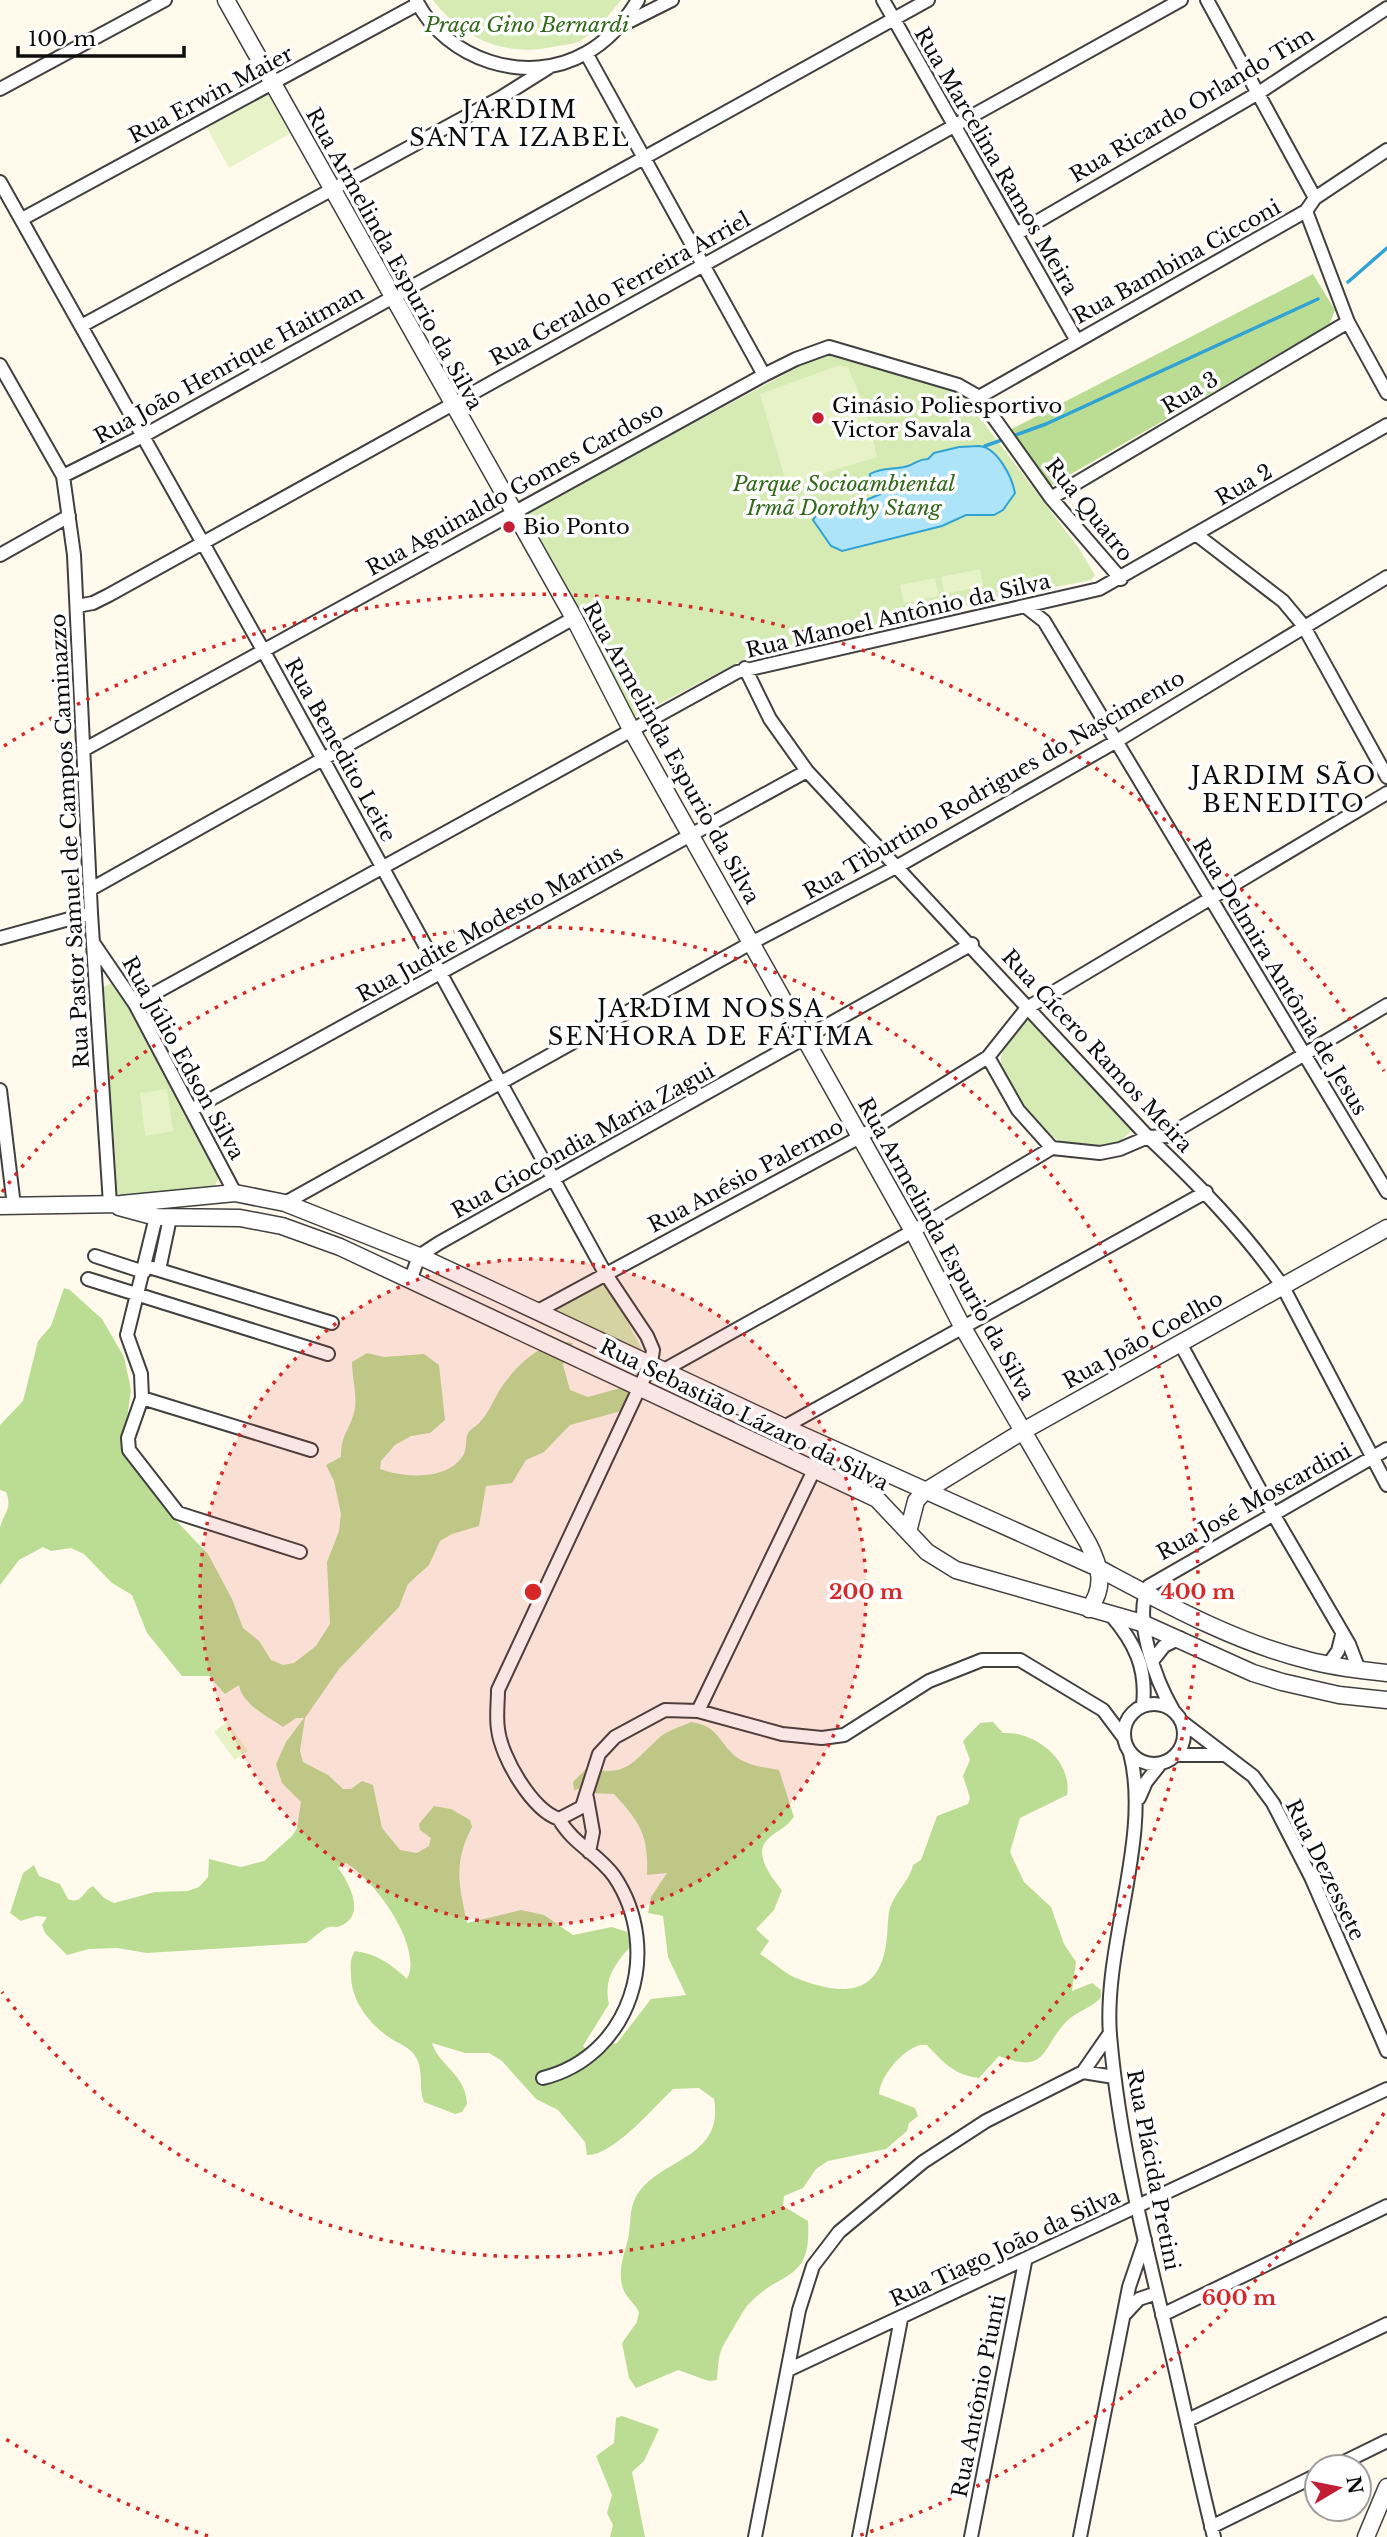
<svg xmlns="http://www.w3.org/2000/svg" width="1387" height="2537" viewBox="0 0 1387 2537" font-family="'Libre Baskerville',serif">
  <style>
    .green { fill: #d6ebb4 }
    .forest { fill: #bbdd93 }
    .pitch { fill: #e7f2c7 }
    .water { fill: #aee4f9; stroke: #31a2d4; stroke-width: 2 }
    .lines { fill: none; stroke-linecap: round; stroke-linejoin: round }
    .stream { stroke: #31a2d4; stroke-width: 3.5 }
    .minor-casing { stroke: #404040; stroke-width: 16 }
    .tertiary-casing { stroke: #404040; stroke-width: 19 }
    .minor { stroke: #fff; stroke-width: 12 }
    .tertiary { stroke: #fff; stroke-width: 16 }
    .ring { fill: none; stroke: #d62828; stroke-width: 3.5; stroke-dasharray: 3.5 7 }
    .poi-dot { fill: #c41e35; stroke: #fff; stroke-width: 2.5 }
    .labels { text-anchor: middle; dominant-baseline: central; stroke-width: 7; stroke-linejoin: round; paint-order: stroke }
    .park-label { font-size: 21px; font-style: italic; fill: #31681a; stroke: #fff }
    .street-label { font-size: 21px; fill: #0d0d0d; stroke: #fff }
    .poi-label { font-size: 21px; fill: #0d0d0d; stroke: #fff; text-anchor: start }
    .quarter-label { font-size: 24px; letter-spacing: 2px; fill: #0d0d0d; stroke: #fff }
    .centre { fill: #d62828; stroke: #fff; stroke-width: 3.5 }
    .ring-label { font-size: 21px; text-anchor: middle; font-weight: bold; fill: #d62828; stroke: #fff; stroke-width: 7; stroke-linejoin: round; paint-order: stroke }
  </style>
  <rect width="100%" height="100%" fill="#fffaec"/>
  <path class="green" d="M433,0H621C610,14 598,29 583,39C576,44 565,45 557,46C508,58 463,40 433,0Z
    M832,349L951,389L965,398L1078,547L1095,575L1091,580L1004,597L743,660L634,717L524,514Z
    M112,983L117,985L218,1172L219,1178L214,1187L120,1197L114,1191L102,992L103,987Z
    M1028,1017L1132,1128C1128,1138 1116,1143 1107,1146C1063,1158 1033,1125 1014,1091C1008,1082 1001,1072 1001,1061C1001,1050 1008,1041 1014,1032C1018,1026 1021,1020 1028,1017Z
    M606,1281L642,1349L641,1352L552,1311V1308Z"/>
  <path class="forest" d="M1313,274L1335,310L1329,325L1045,489L1004,433Z
    M64,1288L70,1290L102,1319L124,1357L131,1390L124,1440L131,1462L164,1508L208,1554L232,1599L243,1628L259,1641L271,1660L283,1665L294,1663L316,1646L330,1624L327,1562L339,1531L341,1514L334,1481L326,1465L341,1457C341,1432 351,1430 355,1408C357,1394 352,1377 352,1362L367,1353L384,1357L424,1354L439,1365L445,1420L430,1433L411,1436L395,1445L381,1461L380,1469C404,1478 449,1481 464,1454C467,1448 465,1439 468,1433C471,1428 477,1426 480,1422C491,1410 496,1393 506,1381C521,1361 548,1337 573,1343L563,1365L570,1390L588,1397L635,1384L632,1408L570,1425L544,1452L526,1460L512,1483L486,1486L479,1526L452,1534L440,1541L429,1565L408,1584L399,1607L339,1669L305,1718L300,1751L303,1762L328,1775L343,1789H351L362,1781L373,1785L382,1828L400,1850L417,1853L429,1846L431,1838L420,1830L419,1824L434,1806L451,1809L470,1820L472,1827C453,1863 459,1885 467,1923L521,1910L544,1915L573,1935L612,1927L627,1932L631,1946C615,1963 603,1980 609,2004L583,2046L588,2051L617,2043L651,1999L686,1995L668,1957L663,1916L648,1913L651,1897L667,1873L647,1875C649,1836 640,1822 614,1794L590,1793L583,1788L574,1790L573,1782L587,1768C628,1778 633,1761 660,1737C668,1730 681,1727 691,1722C713,1725 716,1735 729,1750C741,1765 761,1767 779,1770L794,1817C784,1830 777,1830 768,1839C752,1853 773,1880 782,1890L774,1910L756,1929L769,1941L760,1954C772,1961 783,1972 796,1978C834,1993 875,2000 885,1950C888,1937 887,1924 889,1912C893,1893 909,1883 913,1865L921,1860L937,1816L968,1804L970,1798L963,1776L970,1760L963,1741L980,1723L993,1722L1003,1733C1035,1731 1073,1761 1067,1795L1020,1818L1010,1852L1024,1882L1051,1907L1064,1944L1076,1962L1072,1991L1092,1983L1101,1990V1997C1093,2008 1076,2011 1066,2022C1041,2048 1048,2075 999,2056L979,2078C954,2075 943,2062 927,2045C908,2042 880,2075 879,2094L915,2108L918,2116L909,2123L907,2131L886,2149L828,2161L816,2169L803,2188L784,2196L783,2206L808,2221C812,2285 780,2268 747,2306C745,2308 724,2344 722,2348C718,2357 718,2370 717,2380L709,2381L678,2370L636,2388L629,2378L622,2343L637,2322L639,2312C635,2304 627,2298 624,2291C617,2275 623,2258 627,2243C631,2231 629,2212 634,2201C653,2158 725,2162 714,2099L699,2088L673,2089C654,2107 613,2156 587,2155L585,2142L558,2110L536,2099L502,2061L489,2053H465L432,2043C439,2066 466,2074 467,2104L462,2112L455,2114L424,2102C418,2089 424,2074 417,2059C410,2046 398,2044 387,2036C368,2022 352,2001 351,1977C351,1967 349,1960 355,1951C377,1954 391,1964 407,1979C424,1947 374,1879 346,1863L338,1868C349,1882 367,1916 340,1926C337,1928 332,1926 329,1927C322,1929 313,1939 306,1943L147,1953L117,1948L89,1949L67,1955L45,1933L42,1925L47,1917L36,1916L21,1921L10,1913L23,1873L34,1865L39,1876L60,1884L68,1899C83,1905 82,1891 93,1886L104,1898L114,1903L155,1892L188,1891L199,1887L208,1877L209,1859L241,1867L264,1861L292,1836L297,1828L301,1802L282,1783L276,1764L286,1742L304,1718H296L283,1727C268,1717 242,1704 239,1685L225,1694L209,1676H182L147,1633L132,1595L112,1583L84,1554L71,1548L51,1551L43,1547L19,1560L0,1585C0,1567 0,1546 0,1528C3,1514 13,1509 6,1492L0,1490V1425L23,1401L38,1341L51,1326Z
    M622,2416L659,2429L644,2461L632,2472L645,2537H610L613,2525L607,2513L612,2495L596,2456L614,2443L616,2418Z"/>
  <path class="pitch" d="M270,93L291,133L229,168L207,128Z
    M840,365L848,368L865,407L877,457L799,481L786,482L760,394Z
    M980,569L983,586L945,594L941,577Z
    M935,578L939,596L904,603L900,585Z
    M167,1089L173,1131L145,1136L140,1093Z
    M227,1722L248,1751L235,1760L214,1732Z"/>
  <path class="water" d="M979,446C997,447 1012,477 1015,493L1003,510L994,515H966L942,526L842,551L831,546L813,520L820,509L837,512L883,493L882,485L869,481L870,474C882,467 896,470 908,466C917,463 918,459 928,459L934,453L959,447Z"/>
  <g class="lines">
    <path class="stream" d="M1348,282L1387,248
      M985,446L1046,424L1318,299"/>
    <defs>
      <path id="minor" d="M416,0C446,60 527,87 586,53C608,41 625,21 638,0
        M883,0L1077,341
        M1207,0L1315,198
        M622,25L672,0
        M586,53L764,375
        M0,89L165,0
        M0,182L263,650L605,1273L647,1336L653,1350L651,1363L498,1690C498,1703 496,1717 498,1729C501,1757 532,1810 559,1819L582,1807L599,1754L615,1737L665,1710L698,1711L782,1734L822,1738L844,1735L929,1681L982,1660H1020L1103,1710L1124,1738
        M1306,211L1348,322L1387,393
        M22,219L418,4
        M1016,234L1260,92L1387,8
        M83,325L500,98L551,66
        M0,365L63,476L74,555L91,913L110,1204
        M979,397L1306,211L1315,198L1387,150
        M63,476L143,436L928,0
        M1051,498L1348,322
        M1197,535L1283,601L1303,625L1387,777
        M0,555L69,516
        M77,606L93,603L109,595L1181,0
        M1026,607L1044,621L1387,1192
        M745,668L770,719L807,771L1148,1137C1197,1183 1244,1231 1283,1287L1387,1485
        M85,749L764,375L796,359L829,347L958,385L979,397L1051,498L1121,579
        M91,889L574,618
        M0,938L91,913
        M94,944L135,1004L235,1193
        M135,1004L737,672L1099,589L1387,425
        M988,1057L1018,1110L1052,1148
        M0,1090L14,1206
        M191,1110L807,771
        M285,1203L751,943L898,866L1115,742L1387,577
        M156,1217L127,1335L141,1374L142,1398L128,1438L129,1450L178,1513L300,1552
        M95,1256L144,1272
        M152,1268L159,1270L170,1218
        M159,1270L332,1323
        M88,1279L328,1354
        M410,1281L419,1256L439,1243L972,944
        M536,1312L860,1137L988,1057L1027,1008L1387,793
        M1180,1343L1272,1512L1349,1644L1359,1670
        M664,1370L913,1231L1052,1148L1100,1153L1120,1149L1148,1137L1167,1136L1387,1005
        M142,1398L311,1450
        M784,1427L1206,1192
        M1111,1615C1135,1643 1147,1668 1143,1705
        M1153,1660L1164,1646L1180,1638
        M1328,1665L1338,1651L1342,1635
        M1124 1734a30 30 0 1 1 60 0a30 30 0 1 1-60 0Z
        M1173,1710C1156,1681 1132,1617 1149,1586L1387,1449
        M698,1711L814,1470
        M1181,1721L1253,1776L1273,1803L1311,1877L1387,2051
        M1130,1753C1152,1837 1103,1945 1110,2035C1119,2140 1145,2244 1170,2346C1185,2410 1198,2474 1214,2537
        M1176,1755H1224
        M587,1798L593,1832L589,1852
        M1139,1798L1146,1782L1161,1763
        M1083,2072L1114,2077
        M543,2078C631,2056 664,1950 614,1876C598,1854 572,1843 559,1819
        M1125,2314L1139,2299L1157,2293
        M1162,2315L1387,2206
        M790,2369L1387,2089
        M1188,2420L1387,2324
        M1334,2467L1387,2441
        M1211,2527L1317,2475
        M755,2537L799,2310L813,2266L839,2232L923,2162L986,2121L1083,2072L1110,2033
        M859,2537L901,2319
        M971,2537L1025,2262
        M1080,2537L1129,2287L1145,2240"/>
      <path id="tertiary" d="M226,0L574,618L632,731L913,1231L962,1326L1088,1543C1100,1566 1106,1586 1089,1609
        M0,1206L121,1204L235,1193L285,1203L419,1256L784,1427L1098,1568C1164,1603 1234,1642 1307,1660C1333,1667 1360,1670 1387,1673
        M119,1207L156,1217L240,1218L282,1226L340,1247L877,1499L927,1552L956,1570L1142,1623L1253,1673L1282,1682L1339,1695L1387,1700
        M908,1532L916,1501L924,1492L1023,1431L1387,1228
        M1366,2537L1387,2487"/>
    </defs>
    <use href="#minor" class="minor-casing"/>
    <use href="#tertiary" class="tertiary-casing"/>
    <use href="#minor" class="minor"/>
    <use href="#tertiary" class="tertiary"/>
  </g>
  <circle cx="533" cy="1592" r="333" fill="#d62828" fill-opacity=".12"/>
  <g class="ring">
    <circle cx="533" cy="1592" r="333"/>
    <path d="M2 1192A665 665 0 1 1 2 1992"/>
    <path d="M1384 2113A998 998 0 0 1 858 2536M208 2536A998 998 0 0 1 4 2438M4 746A998 998 0 0 1 1384 1071"/>
  </g>
  <g class="poi-dot">
    <circle cx="818" cy="418" r="7"/>
    <circle cx="509" cy="527" r="7"/>
  </g>
  <g class="labels">
    <g class="park-label">
      <text x="527" y="25">Praça Gino Bernardi</text>
      <text x="844" y="484">Parque Socioambiental<tspan x="844" dy="24">Irmã Dorothy Stang</tspan></text>
    </g>
    <g class="street-label">
      <text transform="translate(211 95) rotate(-28)">Rua Erwin Maier</text>
      <text transform="translate(1192 105) rotate(-31)">Rua Ricardo Orlando Tim</text>
      <text transform="translate(996 161) rotate(60)">Rua Marcelina Ramos Meira</text>
      <text transform="translate(394 259) rotate(61)">Rua Armelinda Espurio da Silva</text>
      <text transform="translate(1177 262) rotate(-29)">Rua Bambina Cicconi</text>
      <text transform="translate(620 289) rotate(-29)">Rua Geraldo Ferreira Arriel</text>
      <text transform="translate(229 365) rotate(-29)">Rua João Henrique Haitman</text>
      <text transform="translate(1190 393) rotate(-31)">Rua 3</text>
      <text transform="translate(1244 485) rotate(-30)">Rua 2</text>
      <text transform="translate(515 489) rotate(-29)">Rua Aguinaldo Gomes Cardoso</text>
      <text transform="translate(1089 510) rotate(51)">Rua Quatro</text>
      <text transform="translate(898 616) rotate(-13)">Rua Manoel Antônio da Silva</text>
      <text transform="translate(340 750) rotate(61)">Rua Benedito Leite</text>
      <text transform="translate(671 753) rotate(61)">Rua Armelinda Espurio da Silva</text>
      <text transform="translate(994 785) rotate(-30)">Rua Tiburtino Rodrigues do Nascimento</text>
      <text transform="translate(70 841) rotate(-93)">Rua Pastor Samuel de Campos Caminazzo</text>
      <text transform="translate(490 924) rotate(-29)">Rua Judite Modesto Martins</text>
      <text transform="translate(1280 977) rotate(59)">Rua Delmira Antônia de Jesus</text>
      <text transform="translate(1097 1051) rotate(47)">Rua Cícero Ramos Meira</text>
      <text transform="translate(183 1058) rotate(61)">Rua Júlio Edson Silva</text>
      <text transform="translate(583 1141) rotate(-29)">Rua Giocondia Maria Zagui</text>
      <text transform="translate(746 1176) rotate(-28)">Rua Anésio Palermo</text>
      <text transform="translate(946 1249) rotate(61)">Rua Armelinda Espurio da Silva</text>
      <text transform="translate(1143 1340) rotate(-29)">Rua João Coelho</text>
      <text transform="translate(744 1415) rotate(26)">Rua Sebastião Lázaro da Silva</text>
      <text transform="translate(1254 1502) rotate(-29)">Rua José Moscardini</text>
      <text transform="translate(1325 1870) rotate(64)">Rua Dezessete</text>
      <text transform="translate(1153 2170) rotate(79)">Rua Plácida Pretini</text>
      <text transform="translate(1005 2248) rotate(-25)">Rua Tiago João da Silva</text>
      <text transform="translate(979 2396) rotate(-79)">Rua Antônio Piunti</text>
    </g>
    <g class="poi-label">
      <text x="832" y="406">Ginásio Poliesportivo<tspan x="832" dy="24">Victor Savala</tspan></text>
      <text x="523" y="527">Bio Ponto</text>
    </g>
    <g class="quarter-label">
      <text x="520" y="109">JARDIM<tspan x="520" dy="28">SANTA IZABEL</tspan></text>
      <text x="1284" y="775">JARDIM SÃO<tspan x="1284" dy="28">BENEDITO</tspan></text>
      <text x="711" y="1008">JARDIM NOSSA<tspan x="711" dy="28">SENHORA DE FÁTIMA</tspan></text>
    </g>
  </g>
  <circle cx="533" cy="1592" r="10" class="centre"/>
  <g class="ring-label">
    <text x="866" y="1599">200 m</text>
    <text x="1198" y="1599">400 m</text>
    <text x="1239" y="2305">600 m</text>
  </g>
  <g transform="translate(1338 2488) rotate(80)"><circle r="33" fill="#ffffff" stroke="#9e9e9e" stroke-width="2"/>
  <path d="M0-5L12 26L0 18L-12 26Z" fill="#c41e35"/>
  <text y="-10" font-size="19" font-weight="bold" text-anchor="middle" fill="#0d0d0d">N</text>
  </g>
  <path d="M18 46v10h166v-10" fill="none" stroke="#0d0d0d" stroke-width="3.5"/>
  <text x="28" y="46" font-size="21" fill="#0d0d0d" stroke="#ffffff" stroke-width="5" paint-order="stroke">100 m</text>
</svg>
